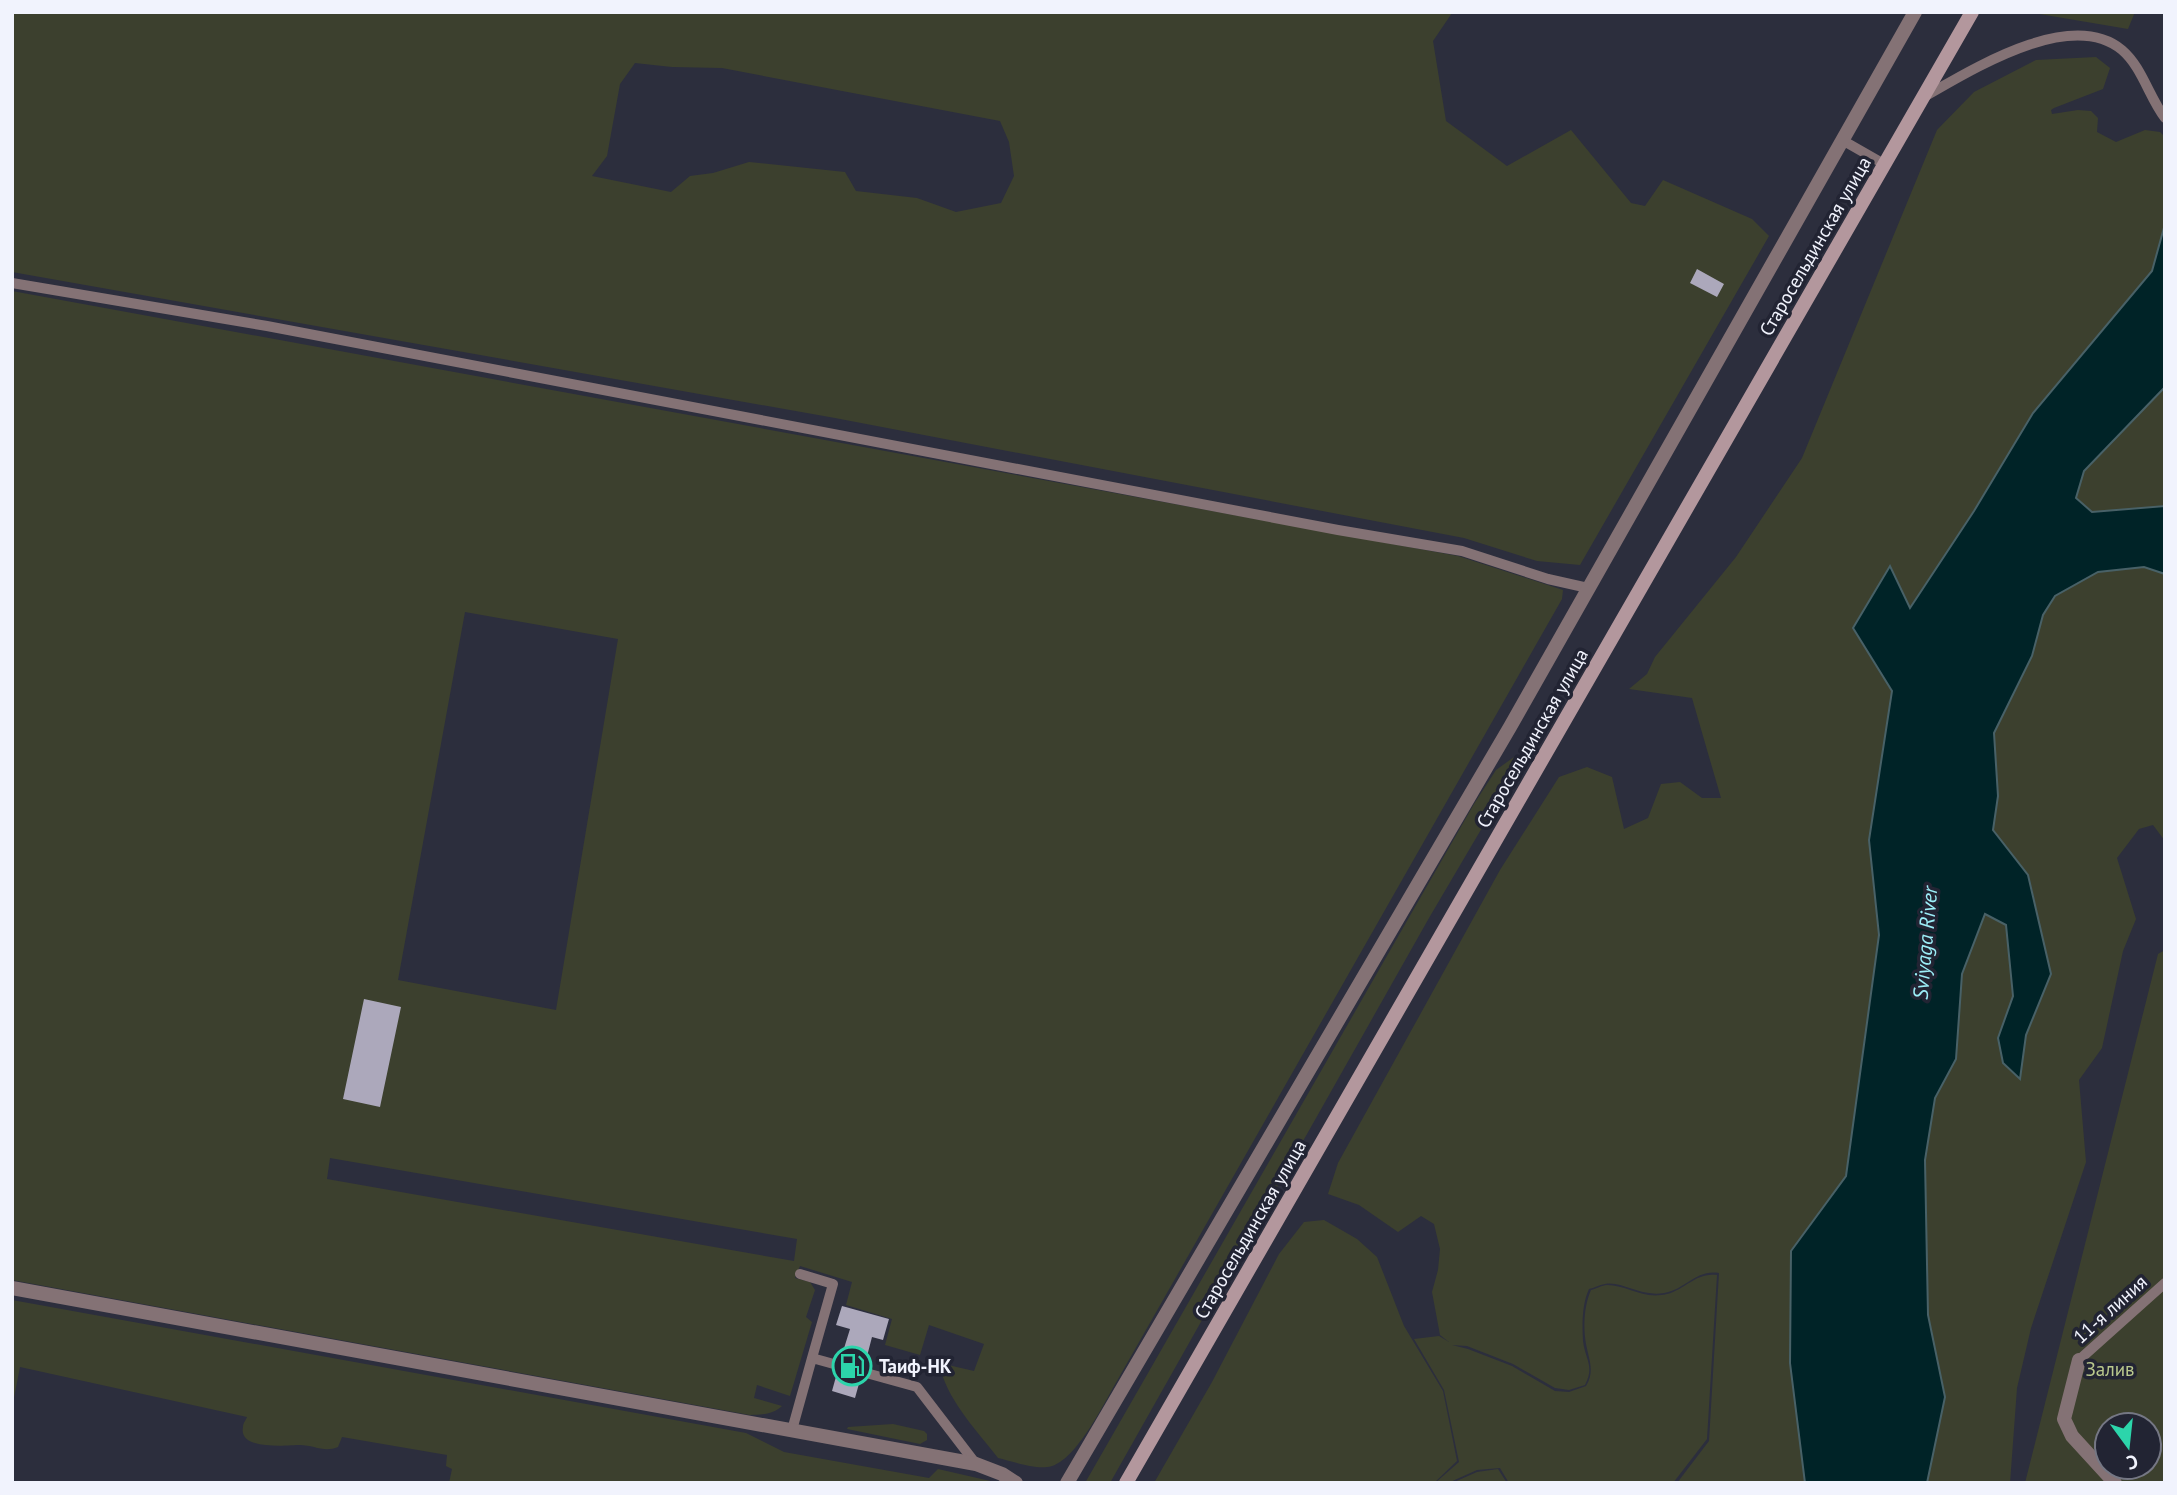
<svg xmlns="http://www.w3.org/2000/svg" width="2177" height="1495" viewBox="0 0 2177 1495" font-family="'PT Sans',sans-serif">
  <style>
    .green { fill: #3c402e; fill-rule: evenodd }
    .water { fill: #002327; stroke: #486167; stroke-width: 2 }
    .building { fill: #aca8bb }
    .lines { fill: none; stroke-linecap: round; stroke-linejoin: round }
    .lane { stroke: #847275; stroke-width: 10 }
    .street { stroke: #847275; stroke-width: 14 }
    .secondary { stroke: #b3979d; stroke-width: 14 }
    .labels { text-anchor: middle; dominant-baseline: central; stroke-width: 7; stroke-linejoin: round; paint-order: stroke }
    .street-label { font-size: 19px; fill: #f1f3fd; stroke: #222433 }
    .poi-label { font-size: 19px; font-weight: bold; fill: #f1f3fd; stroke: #222433; text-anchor: start }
    .park-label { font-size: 19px; fill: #bac98d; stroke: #222433 }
    .water-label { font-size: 21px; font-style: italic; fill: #9ceef8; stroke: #222433 }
  </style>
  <rect width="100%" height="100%" fill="#2c2e3d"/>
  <path class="green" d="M12,12H1445L1452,13L1433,41L1446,121L1507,166L1571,130L1631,203L1645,206L1663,180L1752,219L1769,236L1580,565L1537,561L1464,538L835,418L12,272ZM635,63L672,67L722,68L1000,121L1009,142L1014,176L1001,203L956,212L917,198L856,191L845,172L749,162L713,173L690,176L671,192L592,176L607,156L620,84Z
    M2027,12H2135L2128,29Z
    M2096,57L2110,68L2103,89L2054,108L2051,110L2052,114L2078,110L2091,111L2098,118L2097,132L2116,142L2145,130L2160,132L2165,137V224L2152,271L2033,413L1974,511L1910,609L1890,567L1853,628L1892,691L1869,840L1879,935L1846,1176L1791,1251L1790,1363L1805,1483H1677L1709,1441L1719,1273C1696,1269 1685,1290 1664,1293C1639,1297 1623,1281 1605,1284C1599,1285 1594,1288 1589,1289C1582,1304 1582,1324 1583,1341C1585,1359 1595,1366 1585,1385L1569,1390L1555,1388L1513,1364L1467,1346L1452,1345L1468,1349L1512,1366L1555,1391L1569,1392L1586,1386C1595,1371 1589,1360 1586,1344C1583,1327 1584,1306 1591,1290C1596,1289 1602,1285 1607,1285C1628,1285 1642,1300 1667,1294C1686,1289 1696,1272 1717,1275L1707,1439L1673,1483H1509L1500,1468L1477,1470L1448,1483H1435L1459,1462L1444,1390L1414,1339L1439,1336L1449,1342L1440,1335L1432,1292L1438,1270L1440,1249L1434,1224L1421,1216L1398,1232L1359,1205L1328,1194L1338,1163L1500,870L1559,777L1587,767L1612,777L1624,829L1648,818L1661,784L1680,782L1702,798H1721L1692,698L1629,689L1647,674L1655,657L1736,557L1802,458L1937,130L1974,92L2036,60Z
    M12,291L1458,556L1563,590L1562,599L1118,1379C1105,1401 1075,1465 1047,1467C1034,1469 1011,1461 998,1458C978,1432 950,1403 941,1371L948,1365L974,1371L984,1344L929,1325L920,1355L885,1345L892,1319L846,1305L852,1282L800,1266L795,1278L810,1282L815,1290L806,1317L812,1322L790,1396L757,1385L754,1398L782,1406C774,1414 761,1415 750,1415L12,1280ZM465,612L618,639L556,1010L398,980ZM330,1158L797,1239L794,1261L327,1179Z
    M2165,387V506L2092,512L2076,498L2084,471Z
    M2144,567L2165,574V841L2153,825L2139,829L2117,858L2136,919L2123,951L2102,1048L2079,1080L2086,1162L2031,1328L2017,1388L2010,1483H1927L1945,1397L1928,1315L1925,1160L1935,1098L1956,1059L1962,974L1985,913L2006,924L2013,996L1998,1038L2020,1078L2026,1035L2051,974L2029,876L1993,830L1998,796L1994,733L2032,656L2043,615L2055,596L2098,572Z
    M1514,757L1519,759V765L1429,918L1110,1483H1085L1474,804L1496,770Z
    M2165,950V1483H2025L2158,954ZM2107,1425H2149V1467H2107Z
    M1324,1220L1357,1239L1377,1257L1404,1326L1443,1391L1457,1461L1434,1483H1154L1212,1382L1279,1254L1304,1222Z
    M12,1300L746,1433L784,1452L929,1478L938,1469L999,1483H449L452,1469L446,1466L447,1455L342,1437L338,1447C324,1453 314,1445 300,1445C288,1445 238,1451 243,1427C243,1423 246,1420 247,1417L20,1367L12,1408Z
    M893,1424L924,1431L927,1434V1440L920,1444L847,1429L848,1427Z
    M1498,1469L1507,1483H1452L1477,1472Z"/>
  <path class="water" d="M2165,224V387L2084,471L2076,498L2092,512L2165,506V574L2144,567L2098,572L2055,596L2043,615L2032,656L1994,733L1998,796L1993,830L2028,875L2051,974L2026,1035L2020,1079L2003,1063L1998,1038L2013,996L2006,925L1985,914L1962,974L1956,1059L1935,1098L1925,1160L1928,1315L1945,1397L1927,1483H1805L1790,1363L1791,1251L1846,1176L1879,935L1869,840L1892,691L1853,628L1890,566L1910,608L1974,511L2033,413L2152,271Z"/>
  <path class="building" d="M1697,269L1724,284L1717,297L1690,283Z
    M364,999L401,1007L380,1107L343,1099Z
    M842,1306L889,1319L883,1340L872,1337L865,1364L841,1358L850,1329L836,1325Z
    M837,1373L860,1380L855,1398L832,1391Z"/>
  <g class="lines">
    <path class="lane" d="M1922,98C1970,71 2070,7 2122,50C2142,67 2149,97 2165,118
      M1842,140L1884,164
      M12,283L267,326L1338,530L1462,551L1548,579L1588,588
      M800,1274L833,1284L812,1358
      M2079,1360L2165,1283
      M792,1430L812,1358L917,1387L976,1464"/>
    <path class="street" d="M12,1288L976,1464L1002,1474L1016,1483
      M2079,1360L2064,1419L2072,1436L2115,1483
      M1067,1483L1510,727L1915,12"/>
    <path class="secondary" d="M1126,1483L1972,12"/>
  </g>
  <defs>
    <symbol id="fuel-ring" viewBox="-11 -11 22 22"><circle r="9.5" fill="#222433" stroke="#2cd5ab" stroke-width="1.5"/><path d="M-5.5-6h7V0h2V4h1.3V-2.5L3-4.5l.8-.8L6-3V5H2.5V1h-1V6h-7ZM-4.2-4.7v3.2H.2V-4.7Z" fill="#2cd5ab"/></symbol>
  </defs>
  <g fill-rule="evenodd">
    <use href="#fuel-ring" x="830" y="1344" width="44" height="44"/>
  </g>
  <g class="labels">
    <g class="street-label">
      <text transform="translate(1815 246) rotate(-60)">Старосельдинская улица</text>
      <text transform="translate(1532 738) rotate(-60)">Старосельдинская улица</text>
      <text transform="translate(1250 1229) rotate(-60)">Старосельдинская улица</text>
      <text transform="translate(2110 1309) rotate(-42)">11-я линия</text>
    </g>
    <g class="poi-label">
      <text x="879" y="1366">Таиф-НК</text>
    </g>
    <g class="park-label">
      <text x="2110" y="1369">Залив</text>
    </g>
    <g class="water-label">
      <text transform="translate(1925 943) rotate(-85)">Sviyaga River</text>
    </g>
  </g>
  <rect width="2177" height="1495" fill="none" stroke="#f1f3fd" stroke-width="28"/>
  <g transform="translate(2128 1446) rotate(165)"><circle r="33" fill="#222433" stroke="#757784" stroke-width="2"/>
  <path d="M0-5L12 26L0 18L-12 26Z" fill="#2cd5ab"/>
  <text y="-10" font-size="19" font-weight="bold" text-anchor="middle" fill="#f1f3fd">С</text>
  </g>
</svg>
